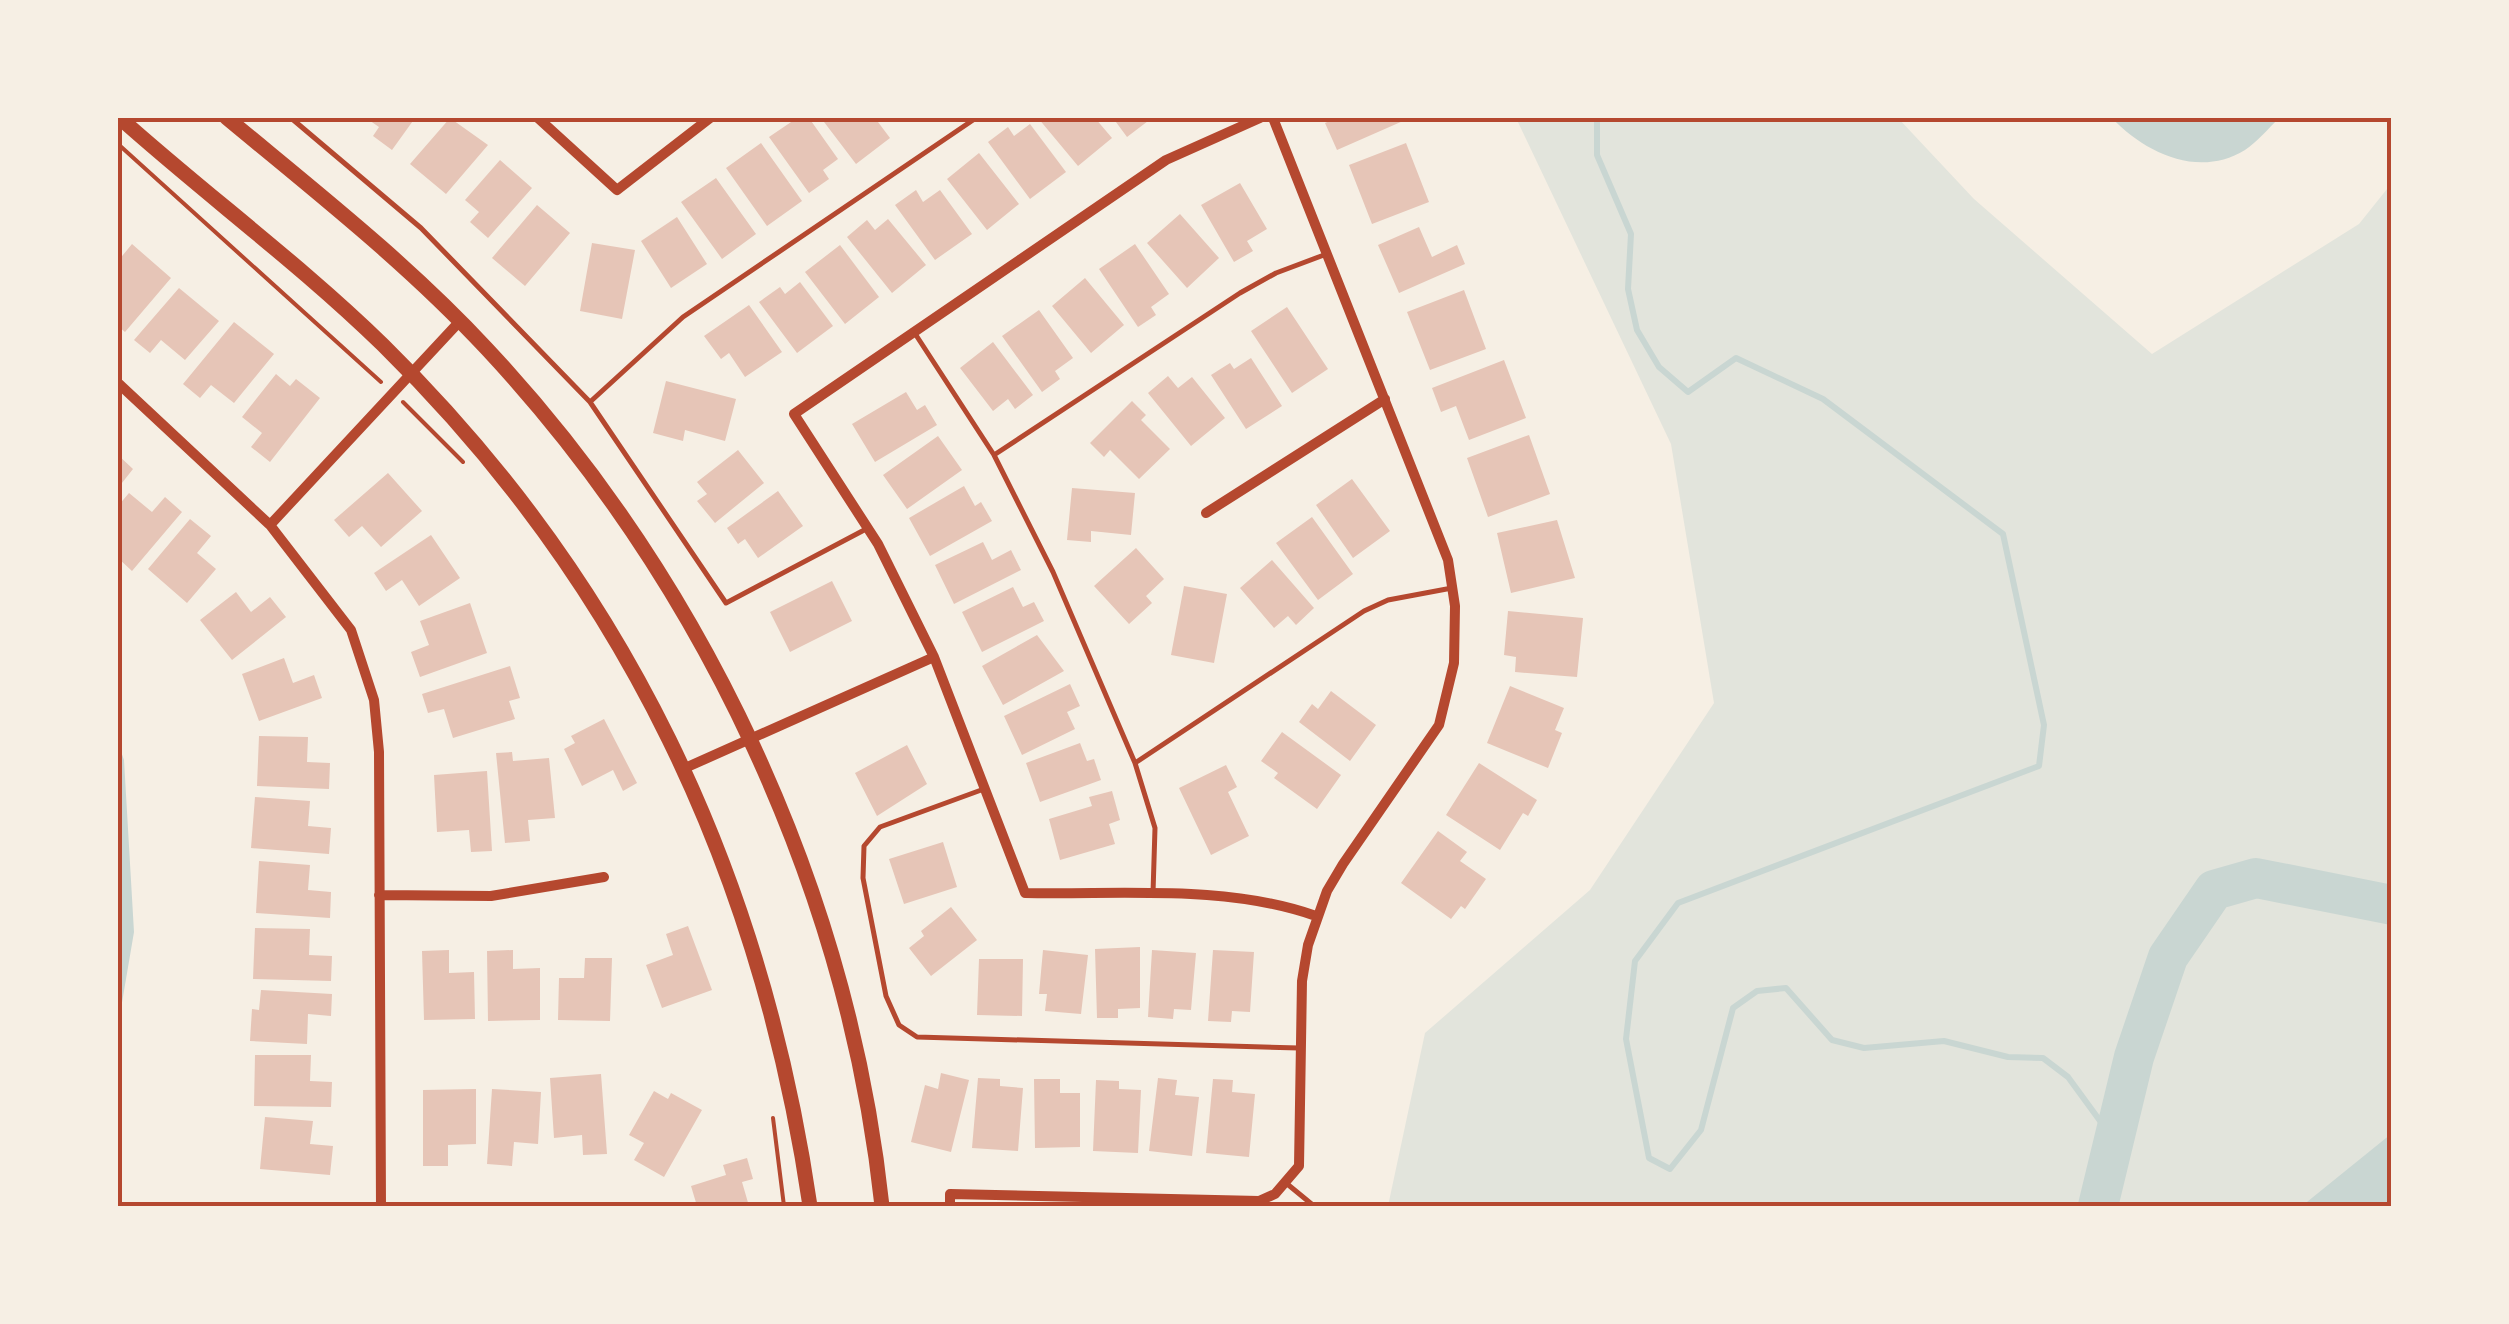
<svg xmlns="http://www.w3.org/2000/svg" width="2509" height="1324" viewBox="0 0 2509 1324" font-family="Roboto,sans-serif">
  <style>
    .green { fill: #e2e4dc }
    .water { fill: #c9d6d2 }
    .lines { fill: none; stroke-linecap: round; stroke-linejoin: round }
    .stream { stroke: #c9d6d2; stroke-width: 6 }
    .river { stroke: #c9d6d2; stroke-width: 40 }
    .building { fill: #e6c5b7 }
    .path { stroke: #b5482f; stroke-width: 4 }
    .service { stroke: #b5482f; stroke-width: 5 }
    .minor { stroke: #b5482f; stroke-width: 10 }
    .secondary { stroke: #b5482f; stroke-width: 15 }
    .neatline { fill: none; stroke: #b5482f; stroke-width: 4 }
  </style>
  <rect width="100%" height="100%" fill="#f6efe4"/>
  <path class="green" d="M1516,118H1898L1974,199L2152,354L2359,224L2391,184V1206H1388L1425,1033L1590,890L1714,703L1671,444Z"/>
  <path class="water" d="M2112,118H2279C2269,128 2257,142 2245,150C2198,179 2144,152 2112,118Z
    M118,743L124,760L134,932L118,1026Z
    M2391,1134V1206H2302Z"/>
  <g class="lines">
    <path class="stream" d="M1597,118V155L1631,234L1628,289L1637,330L1659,367L1688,392L1736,358L1823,399L2003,534L2044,725L2039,766L1678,903L1635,961L1626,1039L1649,1158L1670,1169L1701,1130L1733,1008L1757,991L1786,988L1832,1040L1864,1048L1944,1041L2008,1057L2043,1058L2068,1077L2114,1140"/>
    <path class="river" d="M2098,1206L2134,1057L2168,957L2214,890L2256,878L2392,905"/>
  </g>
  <path class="building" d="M366,118H415L392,150L373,136L379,127Z
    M450,118L488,145L446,194L410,164Z
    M797,118H809L838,159L823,170L829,179L809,193L769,137Z
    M821,118H875L890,138L856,164Z
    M1038,118H1095L1112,138L1078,166Z
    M1113,118H1152L1127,137Z
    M1336,118H1401L1403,121L1337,150L1325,123Z
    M1030,124L1066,172L1030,199L988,142L1008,127L1014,136Z
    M761,143L802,201L767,226L726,168Z
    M1406,143L1429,202L1372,224L1349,165Z
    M979,153L1019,204L987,230L947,179Z
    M500,160L532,188L488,238L470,222L479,212L465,200Z
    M716,178L756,234L722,259L681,202Z
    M1240,183L1267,229L1247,241L1253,251L1234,262L1201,205Z
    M916,190L923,202L940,190L972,234L935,260L895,205Z
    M537,205L570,233L525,286L492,258Z
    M1180,214L1219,258L1187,288L1147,243Z
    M677,217L707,264L671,288L641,241Z
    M888,219L926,265L892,293L847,237L867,220L875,230Z
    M1419,227L1432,257L1457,245L1465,264L1399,293L1378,245Z
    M592,243L635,250L622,319L580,311Z
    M132,244L171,278L125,332L118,326V261Z
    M1135,244L1169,294L1151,307L1156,315L1138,327L1099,269Z
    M840,245L879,297L845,324L805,272Z
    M1085,278L1124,325L1091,353L1052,306Z
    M800,282L833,326L797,353L759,302L780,287L785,294Z
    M179,288L219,321L185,360L161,340L150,353L134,340Z
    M1464,290L1486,349L1430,370L1407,312Z
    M749,305L782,352L745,377L729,353L721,359L704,336Z
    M1287,307L1328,369L1292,393L1251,331Z
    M1039,310L1073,358L1055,371L1060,379L1042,392L1002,336Z
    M234,322L274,354L234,403L211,385L200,398L183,384Z
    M993,342L1033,395L1015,409L1008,399L993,411L960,368Z
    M1251,358L1282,406L1246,429L1211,375L1230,363L1234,369Z
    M1504,360L1526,418L1469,440L1456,406L1441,412L1432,388Z
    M276,374L290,386L296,379L320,398L270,462L251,447L262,433L242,417Z
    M1168,376L1178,388L1192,377L1225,418L1191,446L1148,393Z
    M666,381L736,399L725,441L685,430L683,441L653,433Z
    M906,392L917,410L925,405L937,425L875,462L852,424Z
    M1132,401L1146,415L1141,420L1170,449L1139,479L1110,450L1104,457L1090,443Z
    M1529,435L1550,494L1488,517L1467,458Z
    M938,436L962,470L907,509L883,475Z
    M738,450L764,483L715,523L697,501L707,494L697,482Z
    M118,455L133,469L118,488Z
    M388,473L422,511L381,547L362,526L349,537L334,520Z
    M1352,479L1390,531L1353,558L1316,505Z
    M964,486L975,506L981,502L992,521L930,556L909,518Z
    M1072,488L1135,493L1131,535L1091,531V542L1067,540Z
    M778,491L803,526L758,558L745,539L738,544L727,528Z
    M129,493L152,512L165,497L182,512L132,571L118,558V506Z
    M1312,517L1353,574L1318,600L1276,543Z
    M190,519L211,536L197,553L216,569L187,603L148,569Z
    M1557,520L1575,578L1511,593L1497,533Z
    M431,535L460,578L419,606L402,580L386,591L374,573Z
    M983,542L992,560L1011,550L1021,570L954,604L935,565Z
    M1136,548L1164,579L1146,596L1152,603L1129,624L1094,586Z
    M1272,560L1314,608L1296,625L1288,616L1274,628L1240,588Z
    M832,581L852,621L790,652L770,612Z
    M1184,586L1227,594L1214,663L1171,655Z
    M1013,587L1023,607L1034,602L1044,621L982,652L962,612Z
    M236,592L251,612L270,597L286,617L232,660L200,620Z
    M470,603L487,653L420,677L411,652L429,645L420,621Z
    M1508,611L1583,618L1577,677L1515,672L1516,657L1504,655Z
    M1037,635L1064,671L1003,705L982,666Z
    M284,658L293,683L314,675L322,698L259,721L242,674Z
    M510,666L520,698L509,701L515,719L453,738L444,709L428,713L422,694Z
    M1070,684L1080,706L1067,712L1075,729L1022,755L1004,716Z
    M1510,686L1564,708L1555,730L1562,733L1548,768L1487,743Z
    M1331,691L1376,725L1350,761L1299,722L1312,704L1318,709Z
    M604,719L637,783L623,791L613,770L582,786L564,749L575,743L571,736Z
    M1282,732L1341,775L1317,809L1274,778L1278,773L1261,761Z
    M259,736L308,737L307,762L330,763L329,789L257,786Z
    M1080,743L1087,761L1094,759L1101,780L1040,802L1026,763Z
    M907,745L927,784L877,816L855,773Z
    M512,752L513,761L549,758L555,818L528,820L530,841L505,843L496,753Z
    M1479,763L1537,800L1528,816L1523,813L1500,850L1446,815Z
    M1226,765L1237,787L1228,792L1249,836L1211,855L1179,788Z
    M487,771L492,851L471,852L469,830L437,832L434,775Z
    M1112,791L1120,820L1109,824L1115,844L1060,860L1049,819L1092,806L1089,797Z
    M255,797L310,801L308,826L331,828L329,854L251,848Z
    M1438,831L1467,852L1460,861L1486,879L1465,909L1461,906L1451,919L1401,883Z
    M943,842L957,887L904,904L889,859Z
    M259,861L310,865L308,890L331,892L330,918L256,913Z
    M951,907L977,940L931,976L909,948L924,936L921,931Z
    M688,926L712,990L662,1008L646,965L673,955L666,934Z
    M255,928L310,929L309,955L332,956L331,981L253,979Z
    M1140,947V1008L1118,1009V1018H1097L1095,949Z
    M449,950V973L474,972L475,1019L424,1020L422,951Z
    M513,950V969L540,968V1020L488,1021L487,951Z
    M1043,950L1088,955L1081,1014L1045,1011L1047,994H1039Z
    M1152,950L1196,953L1191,1010L1174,1009L1173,1019L1148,1017Z
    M1213,950L1254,952L1250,1012L1232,1011L1231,1022L1208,1021Z
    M585,958H612L610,1021L558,1020L559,978H584Z
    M979,959H1023L1022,1016L977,1015Z
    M261,990L332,994L331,1016L308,1014L307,1044L250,1041L252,1009L259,1010Z
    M255,1055H311L310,1081L332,1082L331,1107L254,1106Z
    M941,1073L969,1080L951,1152L911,1142L925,1085L938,1089Z
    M601,1074L607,1154L583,1155L582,1135L554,1138L550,1078Z
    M978,1078L1000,1079V1086L1023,1088L1018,1151L972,1148Z
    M1158,1078L1177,1080L1175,1095L1199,1097L1192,1156L1149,1151Z
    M1034,1079H1060V1093H1080V1147L1035,1148Z
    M1213,1079L1233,1080L1232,1092L1255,1094L1249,1157L1206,1153Z
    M1096,1080L1119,1081V1089L1141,1090L1138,1153L1093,1151Z
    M476,1089V1144L448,1145V1166H423V1090Z
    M492,1089L541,1092L538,1144L514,1142L512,1166L487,1164Z
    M654,1091L668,1099L671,1093L702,1110L664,1177L634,1160L644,1143L629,1135Z
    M265,1117L313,1121L310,1144L333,1146L330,1175L260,1169Z
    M747,1158L753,1179L742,1182L749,1206H697L691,1186L726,1175L723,1165Z"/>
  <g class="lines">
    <path class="path" d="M118,144L381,382
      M403,402L463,462
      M773,1118L784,1206"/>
    <path class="service" d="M291,118L421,228L590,402L726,603L868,528
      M914,332L994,455L1053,572L1135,763L1155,828L1153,893
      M590,402L683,317L976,118
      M994,455L1240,293L1276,273L1324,255
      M1135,763L1364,611L1388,600L1452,588
      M984,789L880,827L864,846L863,878L886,996L899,1025L917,1037L1299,1048
      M1286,1183L1314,1206"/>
    <path class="minor" d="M538,118L617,190L710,118
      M1260,118L1166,160L794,414L878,544L934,657L1025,893C1121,895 1226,884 1316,916
      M118,383L270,525L351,630L374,700L379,752L381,1206
      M1206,513L1385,399
      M270,525L460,321
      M685,768L934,657
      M379,895L491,896L604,877
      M950,1206V1194L1259,1201L1275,1194L1299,1166L1302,981L1308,945L1327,891L1343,864L1439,725L1454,663L1455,606L1448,560L1273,118"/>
    <path class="secondary" d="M120,118C206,195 300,264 383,345C625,583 761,871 810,1206
      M227,118C316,192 407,263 487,349C704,582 848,889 882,1206"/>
  </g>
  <rect width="2509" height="1324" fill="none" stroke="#f6efe4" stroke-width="240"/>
  <rect x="120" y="120" width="2269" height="1084" class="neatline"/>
</svg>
